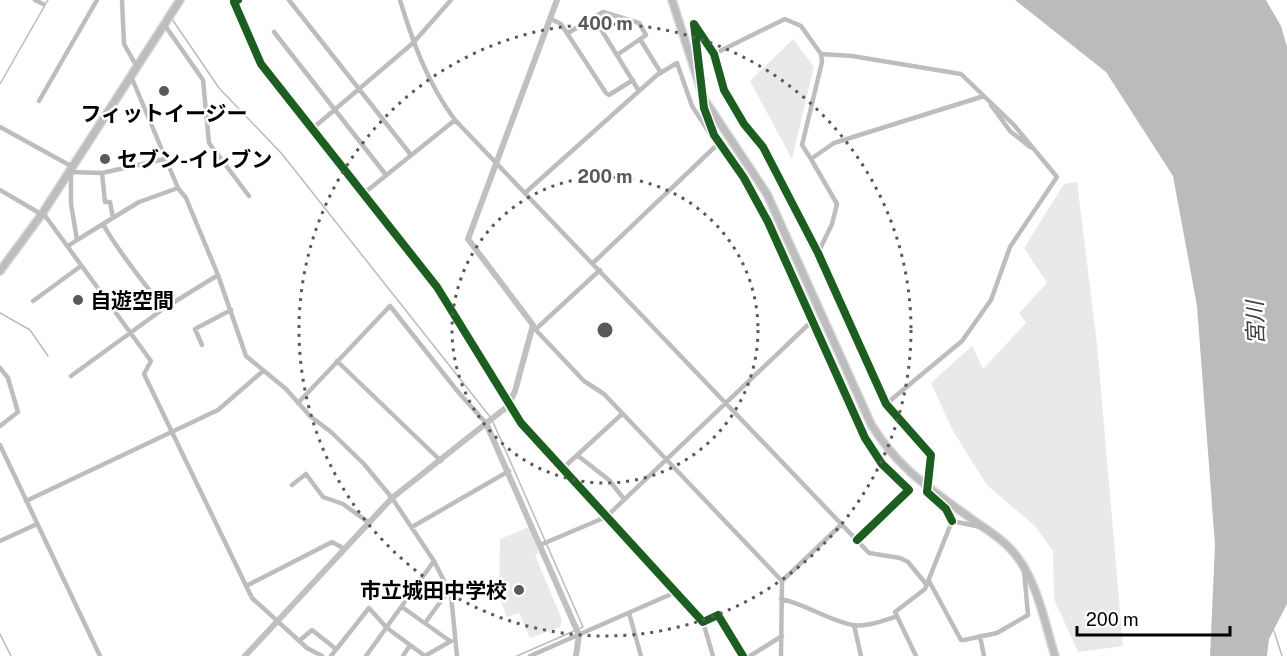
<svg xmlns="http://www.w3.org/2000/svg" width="1287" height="656" viewBox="0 0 1287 656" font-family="'Public Sans','Noto Sans JP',sans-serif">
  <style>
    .green { fill: #e9e9e9 }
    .water { fill: #bbb }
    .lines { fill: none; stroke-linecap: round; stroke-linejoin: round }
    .stream { stroke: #bbb; stroke-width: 1.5 }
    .primary-casing { stroke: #dbdbdb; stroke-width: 10 }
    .street { stroke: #bdbdbd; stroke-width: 4.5 }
    .secondary { stroke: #c0c0c0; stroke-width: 6 }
    .primary { stroke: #bdbdbd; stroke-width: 7 }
    .cycleway-casing { stroke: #fff; stroke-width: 11 }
    .cycleway { stroke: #1b5e20; stroke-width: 8 }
    .ring { fill: none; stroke: #595959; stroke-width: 3; stroke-dasharray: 3 6 }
    .poi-dot { fill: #595959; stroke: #fff; stroke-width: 2 }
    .labels { text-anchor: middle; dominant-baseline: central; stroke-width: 5; stroke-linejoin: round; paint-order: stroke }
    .poi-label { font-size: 21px; font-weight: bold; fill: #000; stroke: #fff; text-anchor: start }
    .water-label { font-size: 22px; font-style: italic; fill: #3f3f3f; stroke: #fff }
    .centre { fill: #595959; stroke: #fff; stroke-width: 3 }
    .ring-label { font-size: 18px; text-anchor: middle; font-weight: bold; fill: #595959; stroke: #fff; stroke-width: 5; stroke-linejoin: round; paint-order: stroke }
  </style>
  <rect width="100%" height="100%" fill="#fff"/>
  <path class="green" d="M793,39L814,67L792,159L750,81Z
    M1077,182L1097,344L1123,646L1078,652L1054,599L1053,551L1035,526L987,485L953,431L931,383L972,346L983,369L1026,323L1019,313L1047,283L1024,248L1064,184Z
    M529,527L539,553L535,555L562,620L560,627L530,638L519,613L507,617L499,596L500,539Z"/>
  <path class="water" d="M1015,0H1266L1281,26L1287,47V604L1269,639L1267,656H1210L1215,545L1197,306L1173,176L1106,72Z"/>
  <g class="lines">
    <path class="stream" d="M172,19L219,88L282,154L491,418
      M0,84L48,0
      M0,313L30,330L48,356
      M493,422L583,627L578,629
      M1274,631L1282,656
      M0,634L11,656
      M517,656L574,631"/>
    <defs>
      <path id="primary" d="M672,0L704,99L767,194L871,424C898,469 932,490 973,520C989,531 1007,542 1018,558C1038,585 1045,624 1055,656
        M0,271L42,214L180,0"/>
    </defs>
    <use href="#primary" class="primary-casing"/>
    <path class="street" d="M35,0L43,4
      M122,0L124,44L137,67
      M238,0L234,2L261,64L437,287L521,423L703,622L718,615L743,656
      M289,0L411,155
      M400,0C413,43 428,84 455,120L869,553L900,558L908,562L927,585
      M594,18L639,91
      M551,19L561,24L606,93L609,95L633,80
      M164,24L203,80L209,143L249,196
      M274,32L386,175
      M568,33L603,12L639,23L646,35L617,55
      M640,39L661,73
      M714,54L785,19L801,26L821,54L852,56L961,74L1014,125L1057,177
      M131,76L178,188L186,198L218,275L246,356L286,389L310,416L331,432L364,464L392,498L434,561L451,595L457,656
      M703,88L694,24L714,54L724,90L744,124L763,147L818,253L886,404L931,455L927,492L946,509L952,521
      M39,101L97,0
      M704,102V108L719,143L744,178L768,222L865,438L882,464L909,490L857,540
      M991,105L1010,131L1030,147
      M0,127L71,166V204L77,240L68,246
      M312,129L413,43L451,0
      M811,159L802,145L822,62L821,54
      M71,172L102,173
      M0,190L46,217L151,361L144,374L252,598L307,648L322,656
      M526,192L657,75L677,63L692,106L716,143
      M363,194L455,120
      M113,218L110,202H105L102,173L165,159
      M103,224L139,202L178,188
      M77,240L103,224C120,255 143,280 163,309
      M818,253L832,224L837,204L811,159L834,143L984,96
      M593,263L719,143
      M33,301L81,266
      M533,327L584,381L604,394L782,581
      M537,328L600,270
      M202,345L195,329L231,310
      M337,361L441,461
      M0,368L8,378L18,412L0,426
      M71,376L163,309L218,275
      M298,403L390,306L459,393L486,423
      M886,404L962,341L991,300L1010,247L1057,177
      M0,445L100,656
      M577,455L609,480L624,499
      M562,469L622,414
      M292,485L306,474L323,497L343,504L368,522
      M26,501L218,410L263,371
      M952,521L981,527
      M412,527L509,471
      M0,541L37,524
      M540,545L606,517L811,322
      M929,581L961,640H964L997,633L1028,615L1024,570
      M246,586L332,542L343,548
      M781,599C806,604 829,621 853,625C867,627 882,621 895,617
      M402,607L450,641
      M629,613L641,656
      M703,622L713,656
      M425,623L449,590
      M854,625L861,656
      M980,636L984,656
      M299,641L312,630L336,649
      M331,656L369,608L387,628L425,656
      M366,656L434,561
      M403,656L410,645
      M425,656L451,641
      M530,656L676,592
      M750,656L782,636
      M781,656L782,581L842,524
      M916,656L895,612L925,589L952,521"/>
    <path class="secondary" d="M486,423L579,635L576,656
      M245,656L392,498L508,406L515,391L533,325L468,239L557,0"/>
    <use href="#primary" class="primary"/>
    <defs>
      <path id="cycleway" d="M238,0L234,2L261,64L437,287L521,423L703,622L718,615L743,656
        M857,540L909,490L882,464L865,438L768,222L744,178L714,135L704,108L694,24L714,54L724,90L744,124L763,147L818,253L886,404L931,455L927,492L946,509L952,521"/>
    </defs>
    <use href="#cycleway" class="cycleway-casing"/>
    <use href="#cycleway" class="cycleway"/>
  </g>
  <g class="ring">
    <circle cx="605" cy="330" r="153"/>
    <circle cx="605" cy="330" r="306"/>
  </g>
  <g class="poi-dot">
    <circle cx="164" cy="91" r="6"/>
    <circle cx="105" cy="159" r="6"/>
    <circle cx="78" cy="300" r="6"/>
    <circle cx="519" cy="590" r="6"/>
  </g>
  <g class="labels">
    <g class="poi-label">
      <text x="164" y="113" text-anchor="middle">フィットイージー</text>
      <text x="117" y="159">セブン-イレブン</text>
      <text x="90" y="300">自遊空間</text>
      <text x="507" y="590" text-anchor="end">市立城田中学校</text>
    </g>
    <g class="water-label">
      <text transform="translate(1255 323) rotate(-92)">宮川</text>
    </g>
  </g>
  <circle cx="605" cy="330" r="9" class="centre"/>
  <g class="ring-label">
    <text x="605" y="30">400 m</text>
    <text x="605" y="183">200 m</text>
  </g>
  <path d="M1077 626v9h153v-9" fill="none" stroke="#000000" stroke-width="3"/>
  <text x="1086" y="626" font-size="18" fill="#000000" stroke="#ffffff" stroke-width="4.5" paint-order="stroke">200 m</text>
</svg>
